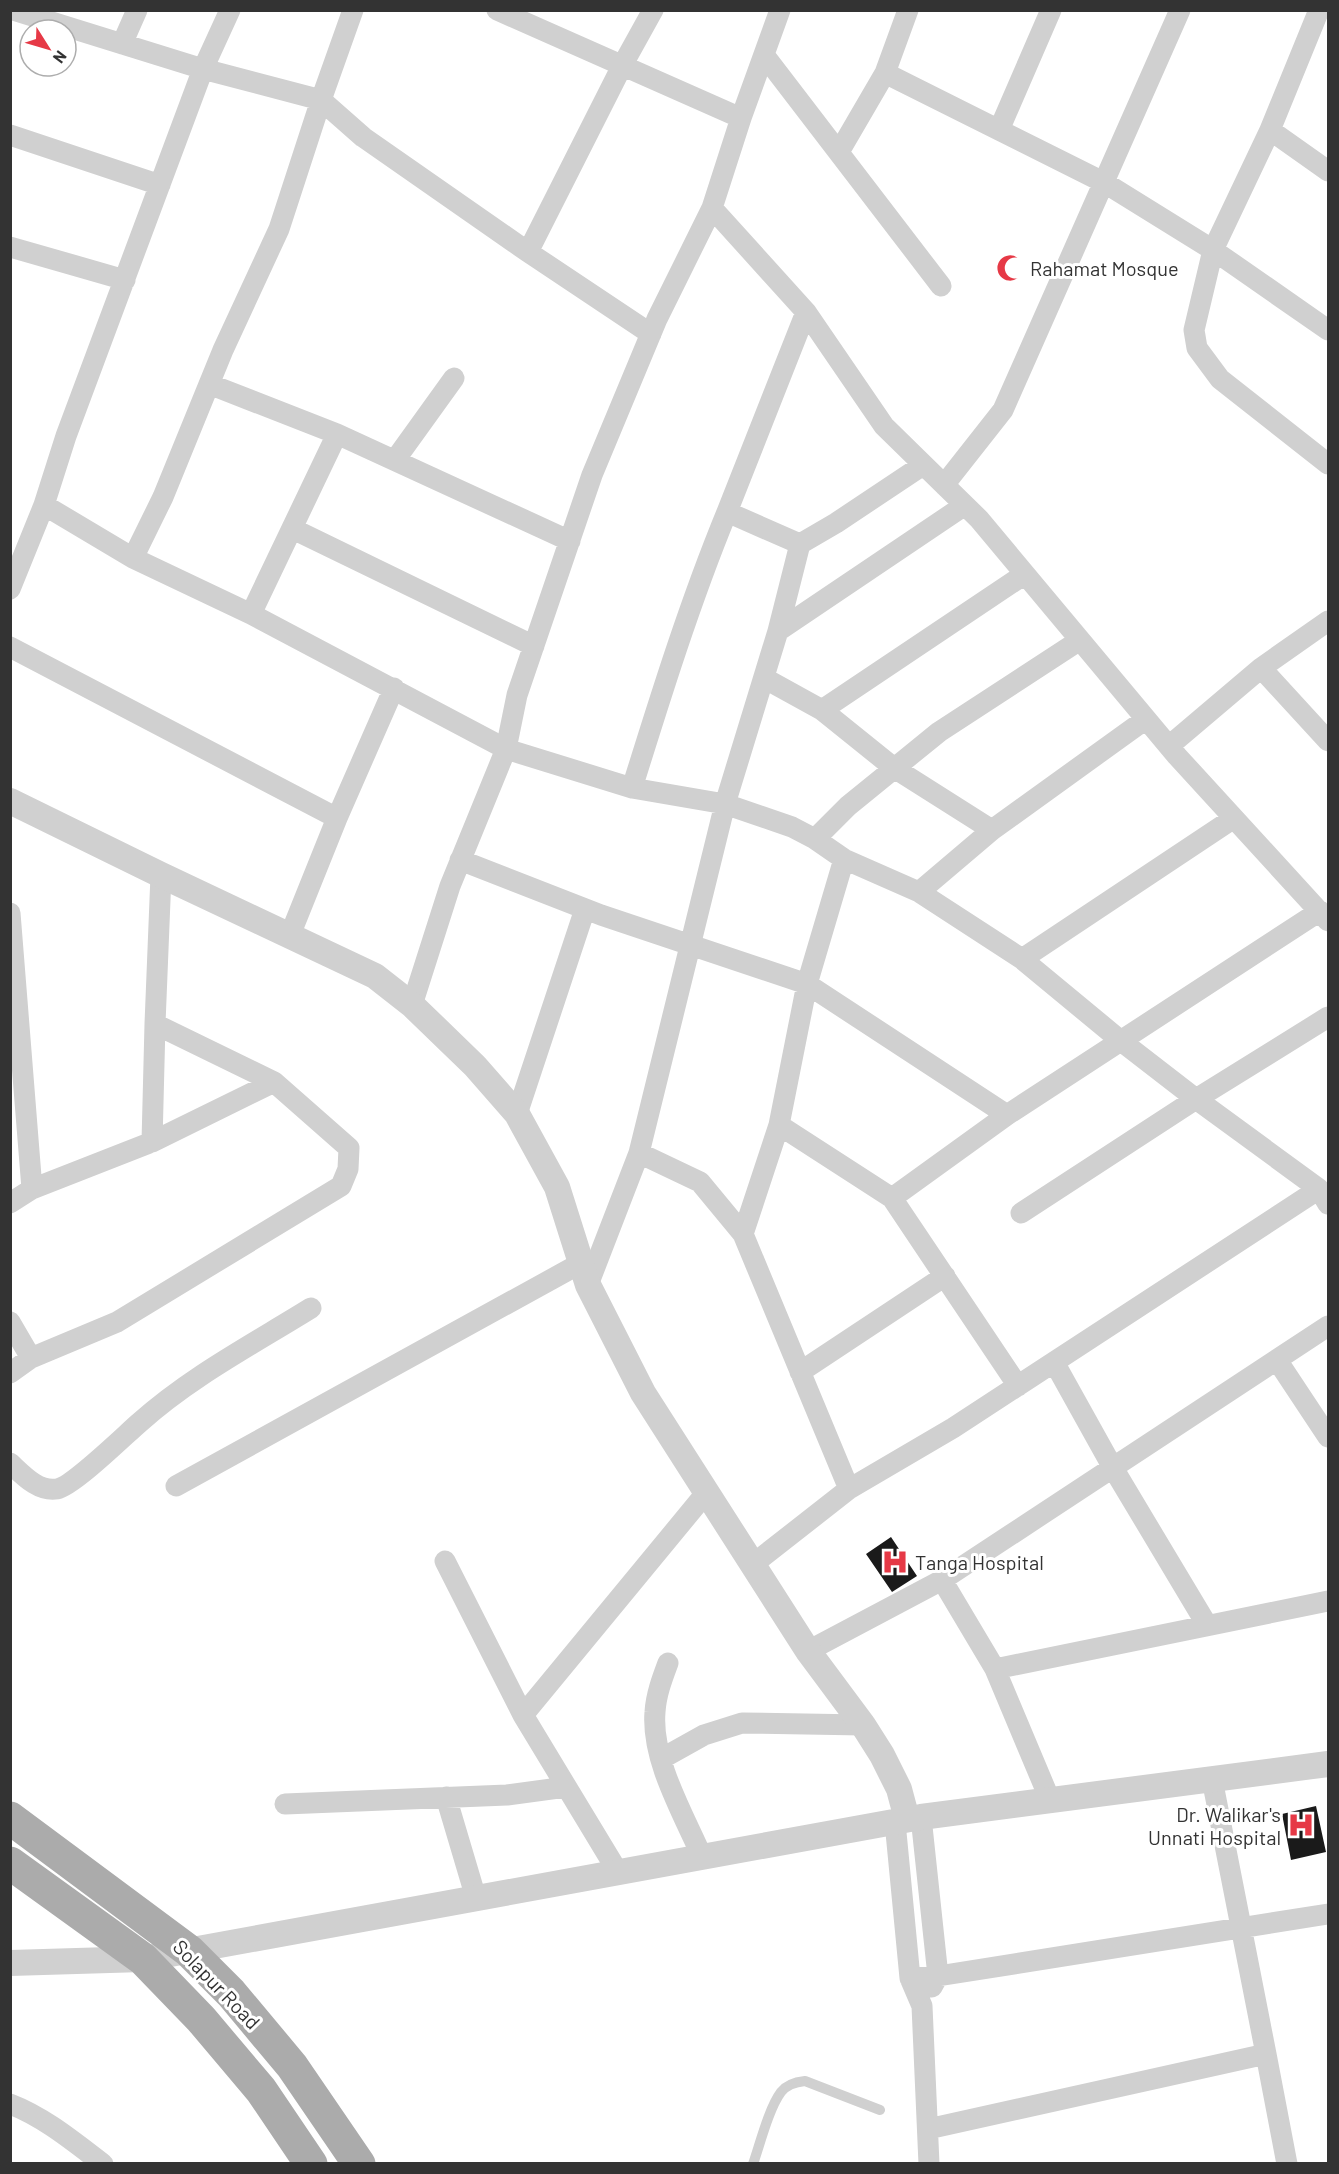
<svg xmlns="http://www.w3.org/2000/svg" width="1339" height="2174" viewBox="0 0 1339 2174" font-family="Barlow,sans-serif">
  <style>
    .building { fill: #1a1a1a }
    .lines { fill: none; stroke-linecap: round; stroke-linejoin: round }
    .service { stroke: #d0d0d0; stroke-width: 10 }
    .minor { stroke: #d0d0d0; stroke-width: 21 }
    .tertiary { stroke: #d0d0d0; stroke-width: 26 }
    .primary { stroke: #ababab; stroke-width: 33 }
    .labels { text-anchor: middle; dominant-baseline: central; stroke-width: 6; stroke-linejoin: round; paint-order: stroke }
    .poi-label { font-size: 20px; fill: #333; stroke: #fff; text-anchor: start }
    .street-label { font-size: 20px; fill: #333; stroke: #fff }
  </style>
  <rect width="100%" height="100%" fill="#fff"/>
  <path class="building" d="M891,1537L917,1576L892,1592L866,1554Z
    M1316,1806L1326,1852L1291,1860L1282,1814Z"/>
  <g class="lines">
    <path class="service" d="M753,2164C760,2144 769,2108 781,2092C787,2084 796,2082 805,2081L880,2110"/>
    <path class="minor" d="M13,10L203,69L321,100L363,137L528,252L651,334
      M497,10L741,118
      M780,10L741,118L712,208L806,312L884,426L979,519L1177,756L1328,921
      M908,10L885,73L1105,183L1213,250L1270,130L1328,171
      M122,44L137,10
      M764,55L941,286
      M999,130L1051,10
      M1270,130L1319,10
      M10,135L160,185
      M839,152L885,73
      M10,247L125,280
      M528,252L622,66L653,10
      M1328,330L1213,250L1194,330L1197,348L1220,379L1328,464
      M209,384L337,434L570,541
      M395,460L454,378
      M944,485L1003,410L1180,10
      M44,505L133,558L251,614L506,749L632,788L725,804L792,827L815,839L848,806L939,732L1080,640
      M727,512L806,312
      M293,529L534,646
      M133,558L163,497L223,350L279,229L321,100L353,10
      M10,589L44,505L66,436L203,69L230,10
      M251,614L337,434
      M778,631L800,544
      M10,647L337,818L290,935
      M1261,668L1328,741
      M764,678L822,710L1025,574
      M822,710L894,768L992,830
      M1169,746L1261,668L1328,621
      M632,788C661,695 690,602 727,512L800,544L836,523L923,465
      M337,818L394,688
      M815,839L844,859L919,892L1022,959L1234,818
      M844,859L807,984L779,1125L892,1198L1007,1115L1320,911
      M460,860L601,915L807,984L1007,1115
      M919,892L992,830L1146,719
      M10,913L32,1189
      M1022,959L1121,1041L1196,1099L1319,1189L1328,1204
      M412,1005L450,886L506,749L517,695L592,475L657,319L712,208
      M517,1114L585,909
      M779,1125L743,1234L849,1489
      M152,1142L155,1024
      M639,1153L725,804L778,631L965,505
      M892,1198L1018,1386
      M10,1203L32,1189L152,1142L274,1082
      M1021,1213L1196,1099L1328,1017
      M588,1285L639,1153L700,1182L743,1234
      M10,1322L31,1358
      M1277,1360L1328,1437
      M1054,1362L1113,1468L1207,1625
      M800,1372L945,1276
      M10,1373L31,1358L117,1322L341,1186L348,1169L349,1148L274,1082L155,1024L161,875
      M10,1463C23,1475 38,1492 57,1489C73,1486 124,1436 139,1423C190,1377 253,1344 311,1308
      M176,1486L581,1263
      M445,1561L523,1715L618,1872
      M752,1565L849,1489L953,1428L1319,1189
      M942,1580L995,1669L1050,1800
      M808,1651L942,1580L1328,1326
      M668,1663C662,1679 656,1695 655,1712C651,1760 684,1815 702,1857
      M995,1669L1328,1601
      M523,1715L706,1493
      M661,1759L704,1735L742,1723L863,1725
      M1212,1779L1266,2054
      M446,1797L476,1898
      M285,1804L507,1795L566,1787
      M921,1817L938,1976L932,1987
      M895,1822L910,1978L922,2006L929,2164
      M910,1978L938,1976L1328,1914
      M10,2104C44,2117 74,2142 103,2164
      M928,2129L1266,2054L1287,2164"/>
    <path class="tertiary" d="M10,801L161,875L375,976L412,1005L475,1066L517,1114L557,1187L588,1285L643,1393L808,1651L863,1725L882,1755L899,1789L907,1819
      M10,1963L143,1959L921,1817L1328,1764"/>
    <path class="primary" d="M10,1818L189,1951L231,1993L292,2066L359,2164
      M10,1863L143,1959L201,2019L261,2090L311,2164"/>
  </g>
  <defs>
    <symbol id="mosque-bare" viewBox="-9 -9 18 18"><path d="M3.5-4.9A6 6 0 1 0 3.5 4.9A5 5 0 1 1 3.5-4.9Z" fill="#e63946" stroke="#fff" stroke-width="2.5" paint-order="stroke"/></symbol>
    <symbol id="hospital-bare" viewBox="-9 -9 18 18"><path d="M-5-5h3v3.5h4V-5h3V5h-3V1.5h-4V5h-3Z" fill="#e63946" stroke="#fff" stroke-width="2.5" paint-order="stroke"/></symbol>
  </defs>
  <g fill-rule="evenodd">
    <use href="#mosque-bare" x="991" y="249" width="38" height="38"/>
    <use href="#hospital-bare" x="876" y="1543" width="38" height="38"/>
    <use href="#hospital-bare" x="1282" y="1806" width="38" height="38"/>
  </g>
  <g class="labels">
    <g class="poi-label">
      <text x="1030" y="268">Rahamat Mosque</text>
      <text x="915" y="1562">Tanga Hospital</text>
      <text x="1281" y="1814" text-anchor="end">Dr. Walikar's<tspan x="1281" dy="23">Unnati Hospital</tspan></text>
    </g>
    <g class="street-label">
      <text transform="translate(217 1984) rotate(46)">Solapur Road</text>
    </g>
  </g>
  <rect width="1339" height="2174" fill="none" stroke="#333333" stroke-width="24"/>
  <g transform="translate(48 48) rotate(127)"><circle r="28" fill="#ffffff" stroke="#adadad" stroke-width="1.5"/>
  <path d="M0-4.5L10 22L0 15L-10 22Z" fill="#e63946"/>
  <text y="-9" font-size="16" font-weight="bold" text-anchor="middle" fill="#333333">N</text>
  </g>
</svg>
